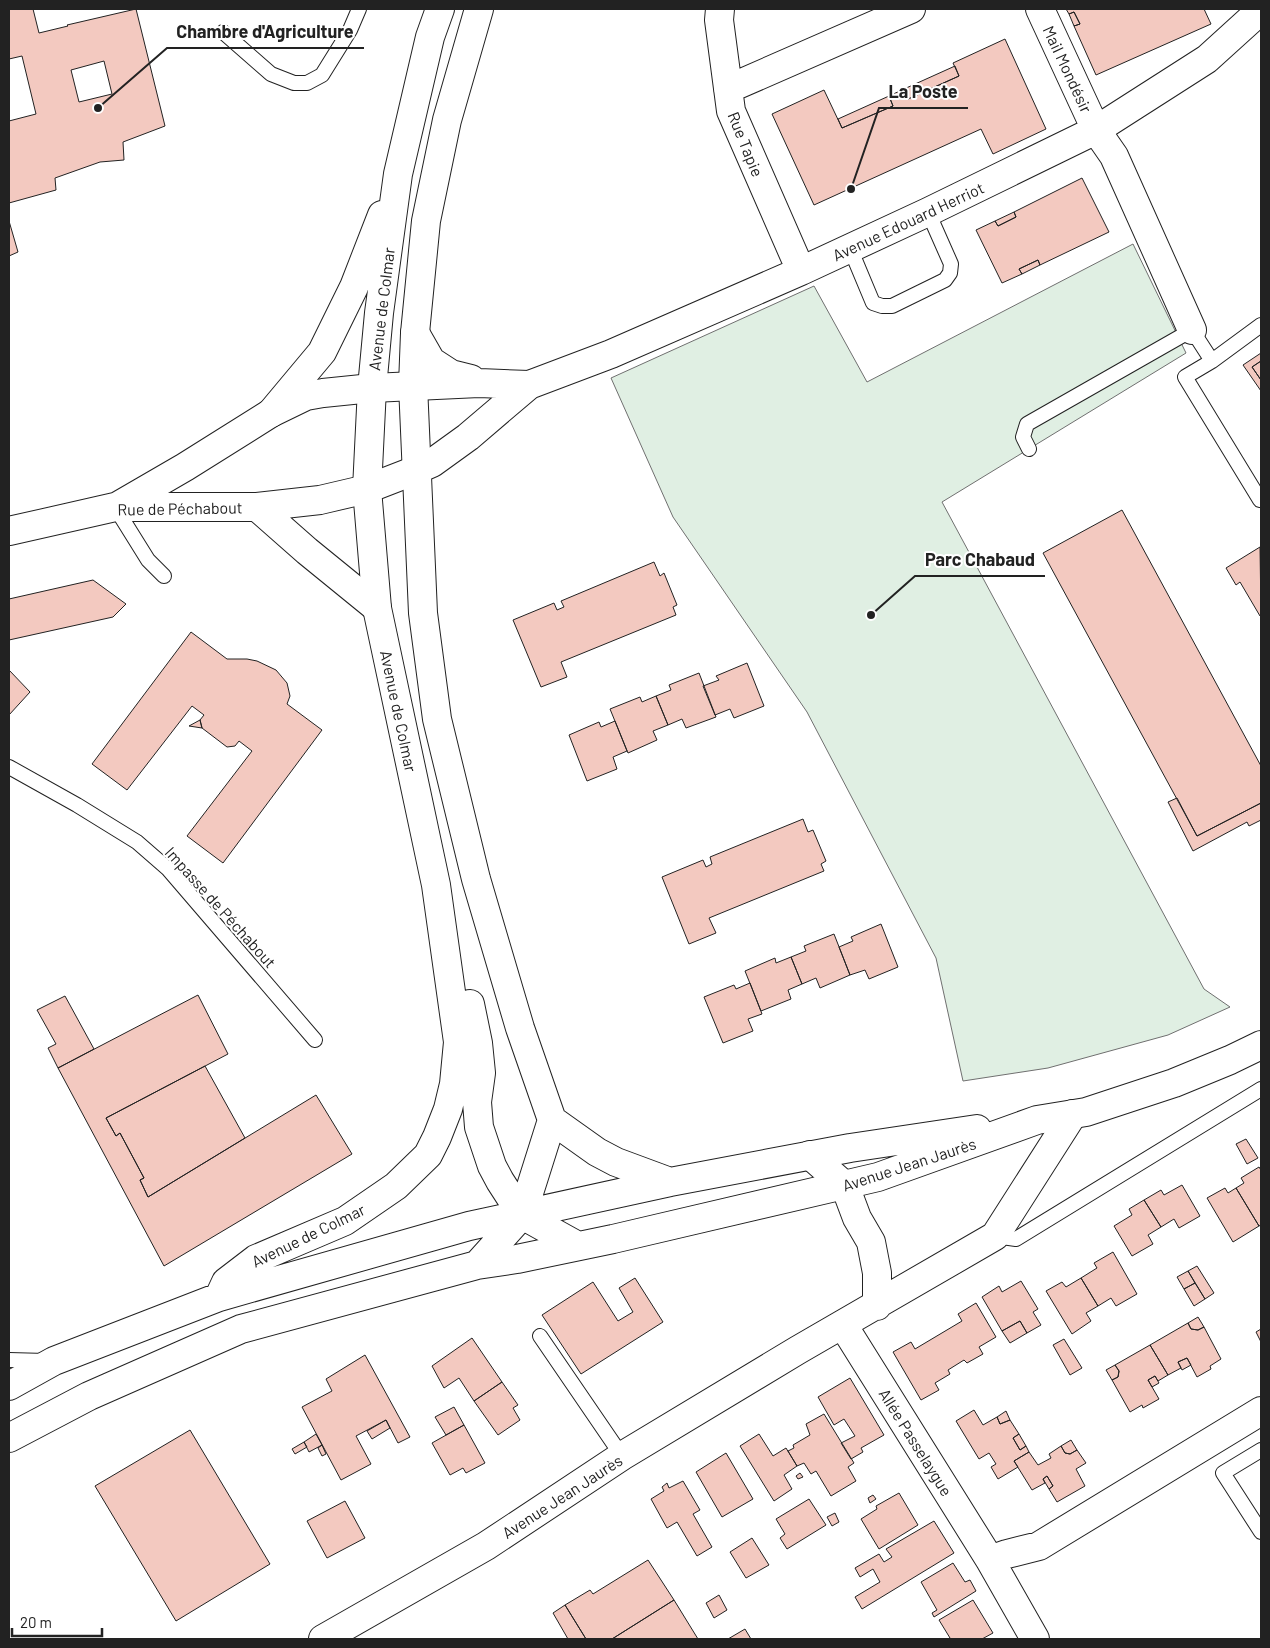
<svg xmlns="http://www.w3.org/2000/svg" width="1270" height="1648" viewBox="0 0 1270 1648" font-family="Barlow,sans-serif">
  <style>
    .green { fill: #e0efe3; stroke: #6f6f6f }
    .building { fill: #f3c9c0; stroke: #222; fill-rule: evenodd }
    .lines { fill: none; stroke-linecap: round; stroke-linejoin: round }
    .service-casing { stroke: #222; stroke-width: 16 }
    .minor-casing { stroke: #222; stroke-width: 30 }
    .tertiary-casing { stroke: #222; stroke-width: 30 }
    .primary-casing { stroke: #222; stroke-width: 30 }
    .service { stroke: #fff; stroke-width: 14 }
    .minor { stroke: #fff; stroke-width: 28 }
    .tertiary { stroke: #fff; stroke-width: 28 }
    .primary { stroke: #fff; stroke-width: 28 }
    .labels { text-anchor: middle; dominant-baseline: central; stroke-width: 4; stroke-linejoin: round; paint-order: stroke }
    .street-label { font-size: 16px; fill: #222; stroke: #fff }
    .leader { fill: none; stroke: #222; stroke-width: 2 }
    .callout-dot { fill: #222; stroke: #fff; stroke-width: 2 }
    .callout-label { font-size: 18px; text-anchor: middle; font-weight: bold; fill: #222; stroke: #fff; stroke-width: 4; stroke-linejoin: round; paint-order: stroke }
  </style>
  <rect width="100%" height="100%" fill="#fff"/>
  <path class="green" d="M1133,244L1186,353L942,502L1204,989L1230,1007L1168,1035L1048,1068L963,1081L936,958L807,712L673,517L611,378L814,286L867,382Z"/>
  <path class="building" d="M9,9H33L39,33L68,26L67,25L136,9L165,126L123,142L124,160L100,162L55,178L56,190L9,203V121L36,114L22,56L9,59ZM104,61L112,94L79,102L71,70Z
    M1066,9H1204L1211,24L1096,75L1074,26L1080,24L1074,12L1069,14Z
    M1074,12L1080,24L1074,26L1069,14Z
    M1005,39L1046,129L993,154L981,129L814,205L772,114L824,90L842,128L893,106L889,96L904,89L908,99L959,76L953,63Z
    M955,66L959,76L908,99L904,89Z
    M889,96L893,106L842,128L838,119Z
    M1082,178L1109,232L1040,265L1038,260L1019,269L1022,274L1002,283L976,230L995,221L998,226L1016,217L1014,212Z
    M1014,212L1016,217L998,226L995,221Z
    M9,221L18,252L9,256Z
    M1038,260L1040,265L1022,274L1019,269Z
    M1261,353V361L1252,367L1261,380V391L1243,365Z
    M1261,361V380L1252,367Z
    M1122,510L1261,766V803L1197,836L1043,553Z
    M1260,547L1261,615L1260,616L1240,582L1236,585L1226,568Z
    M654,562L660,576L664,573L677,605L673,607L676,615L561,662L567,677L541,687L513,620L554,603L557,610L564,607L561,601Z
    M93,580L126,604L113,617L9,640V599Z
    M191,632L227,659H247L257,661L276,670L287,683L290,696L287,704L322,730L223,863L187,836L252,751L239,741L235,746L227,747L202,728L200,720L204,715L192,706L127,790L92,764Z
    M747,663L764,706L734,718L730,709L715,715L703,686L719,680L716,676Z
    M9,670L30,692L9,715Z
    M699,673L716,717L686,728L682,719L668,725L656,696L671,690L669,685Z
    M656,696L668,725L653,731L657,740L628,753L610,709L640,697L642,702Z
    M200,720L202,728L189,726Z
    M615,721L627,751L613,757L617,769L587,781L569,735L599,722L601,727Z
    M1177,798L1197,836L1261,803V820L1249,826L1247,822L1193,851L1168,802Z
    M803,819L808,832L813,830L826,861L821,864L824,871L709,918L716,933L689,944L662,877L703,860L706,867L712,864L710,857Z
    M881,924L898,967L869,979L865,970L850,975L839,947L853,941L851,937Z
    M834,934L850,975L820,988L816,978L802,984L791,957L806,951L804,946Z
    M791,957L802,984L788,990L791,999L761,1011L745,971L775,958L776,963Z
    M750,983L762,1014L748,1019L753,1031L723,1043L704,997L734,985L736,989Z
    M198,995L228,1054L106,1118L116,1136L120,1133L144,1178L140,1180L148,1197L316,1095L352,1154L164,1266L58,1068Z
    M65,996L94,1049L58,1068L48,1048L56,1044L37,1010Z
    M205,1066L245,1138L148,1197L140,1180L144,1178L120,1133L116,1136L106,1118Z
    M1246,1139L1258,1158L1247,1164L1236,1144Z
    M1259,1167L1261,1170V1225L1259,1226L1236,1188L1244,1183L1241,1178Z
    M1182,1185L1200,1216L1179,1228L1174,1219L1161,1227L1144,1200L1161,1190L1164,1195Z
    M1225,1188L1228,1193L1236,1188L1259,1226L1233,1242L1207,1198Z
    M1144,1200L1161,1227L1148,1235L1153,1244L1132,1256L1114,1226L1132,1215L1129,1209Z
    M1113,1252L1137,1294L1116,1306L1111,1298L1098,1306L1081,1278L1097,1268L1094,1263Z
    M1197,1266L1214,1293L1205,1299L1188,1271Z
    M1188,1271L1195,1283L1184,1289L1177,1277Z
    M635,1278L663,1322L581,1374L542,1315L593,1282L618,1321L633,1312L619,1288Z
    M1081,1278L1098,1306L1086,1313L1091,1321L1072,1334L1046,1291L1062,1282L1066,1287Z
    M1021,1281L1038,1309L1033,1312L1041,1325L1027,1333L1020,1321L1002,1331L982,1297L999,1286L1002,1292Z
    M1195,1283L1205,1299L1194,1306L1184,1289Z
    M976,1303L996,1337L979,1347L983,1354L967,1363L964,1360L948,1370L950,1374L935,1383L939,1390L921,1400L893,1352L911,1342L915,1349L962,1321L958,1314Z
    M1198,1317L1204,1327L1198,1330L1191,1329L1188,1323Z
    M1020,1321L1027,1333L1010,1343L1002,1331Z
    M1188,1323L1191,1329L1198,1330L1204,1327L1221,1359L1210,1366L1211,1369L1197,1377L1187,1358L1178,1362L1181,1368L1168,1375L1150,1345Z
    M1261,1329V1342L1256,1332Z
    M472,1338L502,1382L474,1401L459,1378L444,1388L432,1366Z
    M1064,1339L1082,1368L1070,1375L1053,1345Z
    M1150,1345L1168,1375L1158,1381L1155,1376L1148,1380L1159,1399L1143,1408L1142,1405L1130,1412L1112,1380L1118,1377L1119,1371L1115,1365Z
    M365,1355L410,1437L398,1443L386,1420L356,1436L371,1464L341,1480L302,1407L332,1391L326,1379Z
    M1187,1358L1191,1365L1182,1370L1178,1362Z
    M1115,1365L1119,1371L1118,1377L1112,1380L1106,1370Z
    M1155,1376L1159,1383L1152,1387L1148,1380Z
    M850,1378L884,1435L861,1448L863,1452L851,1459L841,1443L855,1436L844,1419L834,1425L818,1397Z
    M502,1382L518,1405L513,1408L520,1420L498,1435L474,1401Z
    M454,1407L464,1425L446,1435L435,1417Z
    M974,1410L983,1425L997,1417L1000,1424L1010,1420L1019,1434L1013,1438L1020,1450L1026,1446L1029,1452L1014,1461L1018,1467L998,1479L991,1467L996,1464L989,1453L979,1459L956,1421Z
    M1006,1411L1010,1420L1000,1424L997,1417Z
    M824,1414L854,1463L848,1467L856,1481L831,1496L816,1471L811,1474L804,1463L797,1466L788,1451L794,1448L793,1445L810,1435L806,1424Z
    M386,1420L390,1428L372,1439L367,1431Z
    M464,1425L485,1463L466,1473L463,1468L450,1475L432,1443Z
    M190,1430L270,1564L176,1621L95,1486Z
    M316,1434L322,1445L309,1452L304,1442Z
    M759,1434L773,1456L786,1448L797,1466L784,1475L792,1489L774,1501L740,1446Z
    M1019,1434L1026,1446L1020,1450L1013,1438Z
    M1071,1440L1077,1450L1070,1454L1065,1453L1061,1446Z
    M304,1442L307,1447L295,1454L292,1449Z
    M322,1445L326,1454L322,1456L318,1448Z
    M1061,1446L1065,1453L1070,1454L1077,1450L1086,1463L1076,1469L1085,1486L1057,1502L1049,1489L1053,1486L1047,1476L1043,1479L1045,1483L1032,1490L1014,1461L1029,1452L1038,1465L1051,1458L1049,1454Z
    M726,1453L753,1499L722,1517L696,1472Z
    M800,1473L803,1477L798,1479L796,1476Z
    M1047,1476L1053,1486L1049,1489L1043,1479Z
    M683,1481L700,1510L693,1514L712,1547L697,1556L677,1522L667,1528L651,1499L664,1491L662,1487L667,1483L669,1488Z
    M899,1493L918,1525L879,1549L861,1519L877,1509L876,1506Z
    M873,1495L876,1499L870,1503L868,1498Z
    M809,1499L826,1525L787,1549L780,1538L785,1534L776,1519Z
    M345,1501L365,1538L327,1558L307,1521Z
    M835,1513L839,1522L832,1526L827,1517Z
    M934,1521L954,1553L862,1609L855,1597L880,1582L873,1569L860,1577L855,1568L879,1554L884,1562L892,1557L886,1549Z
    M752,1538L769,1565L746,1578L730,1552Z
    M648,1560L674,1600L612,1639H586L565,1605L590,1590L593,1594Z
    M953,1563L965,1582L970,1580L976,1591L934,1617L932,1613L937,1610L921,1582Z
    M719,1595L727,1610L714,1618L706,1603Z
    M674,1600L698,1639H612Z
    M973,1600L993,1633L982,1639H947L950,1638L939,1620Z
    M565,1605L586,1639H568L553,1613Z
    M745,1629L751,1639H728Z"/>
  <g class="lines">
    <defs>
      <path id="service" d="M223,32L271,74L294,83H307L322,75L350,30L359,9
        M850,248L873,303L882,306H892L945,280L950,273L951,264L928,212
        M1029,449L1023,437L1027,424L1192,330L1212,361
        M1260,500L1185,377L1212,361L1261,325
        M115,507L148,560L164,576
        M9,767L77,805L137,842L168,869L315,1040
        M995,1236L1016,1239L1261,1089
        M540,1336L622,1456
        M9,1360L46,1361
        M1261,1450L1223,1473L1261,1532"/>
      <path id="minor" d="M720,9L719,20L731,111L801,271
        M1040,9L1096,130L1114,156L1192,330
        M728,89L911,9
        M415,333L431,361L451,374L471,379
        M372,388L479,383L529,385
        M367,489L416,470L432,463L468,437L529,385L611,354L801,271L928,212L1096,130L1207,59L1261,10
        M810,1155L845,1186L857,1218L871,1242L877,1273V1306
        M843,1325L990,1560L1035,1639
        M990,1560L1007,1554L1039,1546L1261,1411
        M323,1639L486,1546L622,1456L798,1350L995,1236L1073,1114"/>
      <path id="tertiary" d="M116,507L185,467L271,413L306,396L323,393L372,388
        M257,507L320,500L367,489
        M9,531L115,507H257L307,551L377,608"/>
      <path id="primary" d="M479,9L447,120L426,221L415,333L413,385L423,613L437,719L476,879L520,1028L552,1120
        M271,413L322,352L354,287L382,215
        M470,1004L478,1043L481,1073L477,1102L479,1127L492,1166L500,1181L522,1215L578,1246
        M552,1120L597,1152L616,1162L670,1182
        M477,1265L522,1215L552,1120
        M219,1297L226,1282L256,1259L345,1221L396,1186L428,1155L437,1137L448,1109L454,1084L458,1042L436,885L377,608L367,489L372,388L379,313L398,174L430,37L440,9
        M9,1386L54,1361L219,1297L469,1226L670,1182L850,1148L977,1129
        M9,1438L89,1396L241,1329L477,1265L517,1259L613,1239L878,1177L1037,1120L1086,1112L1174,1083L1230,1060L1261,1045"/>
    </defs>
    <use href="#service" class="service-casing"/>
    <use href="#minor" class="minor-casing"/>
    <use href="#tertiary" class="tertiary-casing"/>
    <use href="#primary" class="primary-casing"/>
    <use href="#service" class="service"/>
    <use href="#minor" class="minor"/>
    <use href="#tertiary" class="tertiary"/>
    <use href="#primary" class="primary"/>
  </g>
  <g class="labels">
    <g class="street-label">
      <text transform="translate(1068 69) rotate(65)">Mail Mondésir</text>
      <text transform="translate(746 144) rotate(68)">Rue Tapie</text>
      <text transform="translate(908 221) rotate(-25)">Avenue Edouard Herriot</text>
      <text transform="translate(381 309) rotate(-83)">Avenue de Colmar</text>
      <text transform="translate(180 508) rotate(-1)">Rue de Péchabout</text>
      <text transform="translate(399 711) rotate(78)">Avenue de Colmar</text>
      <text transform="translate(221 907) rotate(48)">Impasse de Péchabout</text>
      <text transform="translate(909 1164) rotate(-18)">Avenue Jean Jaurès</text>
      <text transform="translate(308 1235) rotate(-26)">Avenue de Colmar</text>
      <text transform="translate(916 1442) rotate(58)">Allée Passelaygue</text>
      <text transform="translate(562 1496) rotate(-33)">Avenue Jean Jaurès</text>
    </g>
  </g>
  <path class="leader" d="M98 108L167 48H364M851 189L879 108H968M871 615L915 576H1045"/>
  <g class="callout-dot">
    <circle cx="98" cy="108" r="5"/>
    <circle cx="851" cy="189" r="5"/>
    <circle cx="871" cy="615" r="5"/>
  </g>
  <g class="callout-label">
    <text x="265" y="38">Chambre d'Agriculture</text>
    <text x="923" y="98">La Poste</text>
    <text x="980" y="566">Parc Chabaud</text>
  </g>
  <rect width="1270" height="1648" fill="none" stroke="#222222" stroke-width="20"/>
  <path d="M12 1628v8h90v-8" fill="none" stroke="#222222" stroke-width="2.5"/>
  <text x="20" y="1628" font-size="15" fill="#222222" stroke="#ffffff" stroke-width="4" paint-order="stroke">20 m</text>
</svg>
